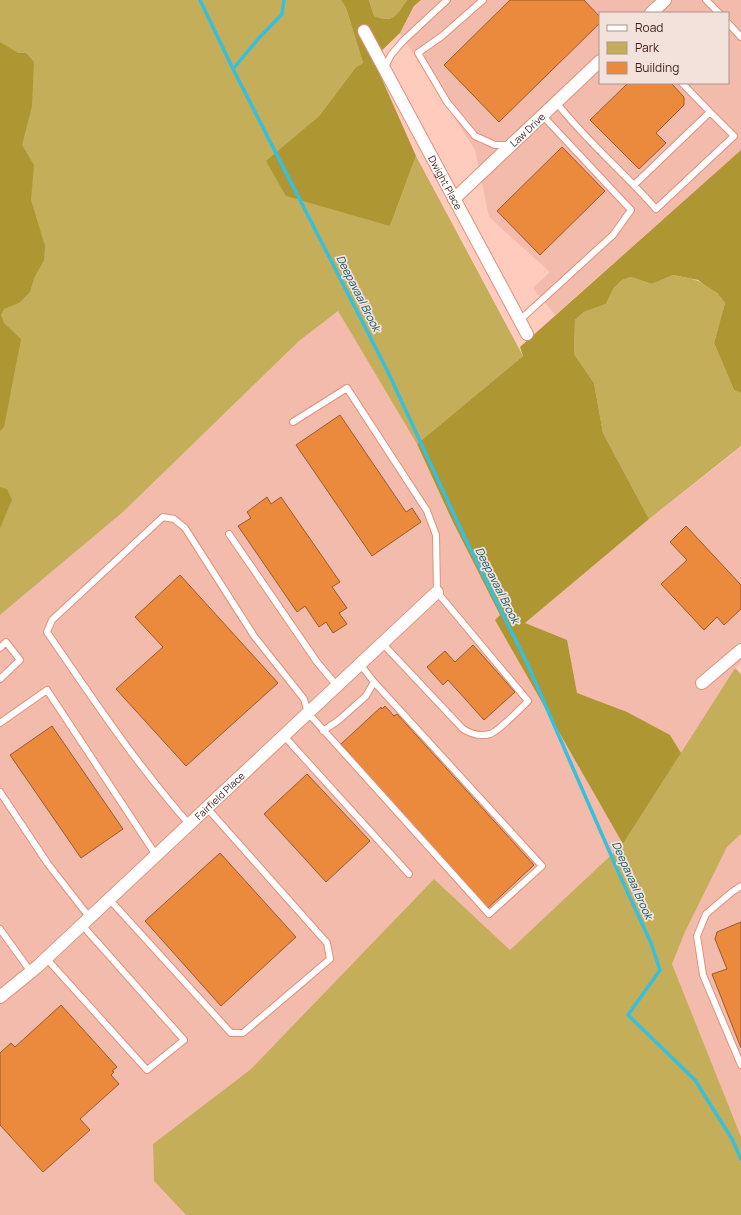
<svg xmlns="http://www.w3.org/2000/svg" width="741" height="1215" viewBox="0 0 741 1215" font-family="Manrope,sans-serif">
  <style>
    .built { fill: #f2bbac; fill-rule: evenodd }
    .green { fill: #c4ae5a }
    .forest { fill: #ae9633 }
    .lines { fill: none; stroke-linecap: round; stroke-linejoin: round }
    .stream { stroke: #37bfdb; stroke-width: 3.5 }
    .building { fill: #eb893d; stroke: #9a5b2b }
    .service-casing { stroke: #e2907b; stroke-width: 8 }
    .minor-casing { stroke: #e2907b; stroke-width: 14 }
    .service { stroke: #fff; stroke-width: 6 }
    .minor { stroke: #fff; stroke-width: 12 }
    .labels { text-anchor: middle; dominant-baseline: central; stroke-width: 3.5; stroke-linejoin: round; paint-order: stroke }
    .street-label { font-size: 10px; fill: #42221a; stroke: #f3e1dc }
    .water-label { font-size: 11px; font-style: italic; fill: #0b5867; stroke: #f3e1dc }
  </style>
  <rect width="100%" height="100%" fill="#ffcbbd"/>
  <path class="built" d="M421,0H741V150L555,315L533,288L550,272L489,217L475,150L400,33L415,6ZM600,13H728V83H600Z
    M338,311L417,444L452,520L525,623L649,519L741,447V663L735,668L623,844L706,1049L672,964L685,932L727,847L741,834V1215L510,950L434,879L251,1069L153,1144L154,1181L186,1215H0V615L124,511L299,341Z"/>
  <path class="green" d="M0,0H341L346,8L363,63L356,67L319,116L266,162L390,226L416,156L523,356L417,444L338,311L299,341L124,511L0,615Z
    M369,0H407C396,15 394,24 374,16Z
    M673,275C698,280 710,282 725,303L714,343L734,390L741,393V446L649,519L603,433L594,383L574,354L575,320L584,312L606,304L613,289L622,280L631,277L652,284Z
    M735,668L741,674V834L727,847L685,932L672,964L741,1137V1215H186L154,1181L153,1144L251,1069L434,879L510,950L623,844Z"/>
  <path class="forest" d="M341,0H369L374,16C394,24 396,15 407,0H421L414,6L400,33L373,59L416,156L390,226L286,196L266,161L319,116L356,67L363,63L346,8Z
    M0,42L18,53H26L34,62L32,106L22,145L34,165L31,200L45,246L44,260L34,278L30,292L19,303L4,309L1,315L4,323L21,339L4,427L0,431Z
    M741,150V393L734,390L714,343L725,303L717,293L698,280L673,275L652,284L631,277L622,280L613,289L606,304L584,312L575,320L574,354L594,383L603,433L649,519L525,623L567,640L577,693L627,712L670,735L681,753L623,844L495,620L500,615L452,520L417,444L523,356L520,347Z
    M0,487L7,489L12,500L0,528Z"/>
  <g class="lines">
    <path class="stream" d="M200,0L233,69L388,372L464,536L527,663L621,878L651,943L660,970L628,1015L695,1080L732,1139L741,1159
      M233,69L259,38L282,14L284,0"/>
  </g>
  <path class="building" d="M510,0H584L600,17V23L499,122L444,65Z
    M628,83H671L684,97V105L656,133L666,143L639,169L590,120Z
    M562,147L605,191L540,255L497,211Z
    M340,415L406,512L412,508L421,522L372,556L296,445Z
    M267,497L271,504L281,497L340,582L332,587L347,608L339,613L347,624L333,633L326,622L319,627L305,606L297,612L238,526L251,518L247,512Z
    M686,526L741,585V609L724,625L717,617L704,630L661,584L687,560L670,542Z
    M180,575L278,683L186,766L116,689L163,647L135,617Z
    M473,645L515,692L484,720L448,680L443,685L427,667L445,651L455,662Z
    M385,706L394,716L397,714L534,865L488,908L350,756L351,755L341,744L381,707L382,709Z
    M52,726L123,829L81,858L10,755Z
    M307,774L370,841L326,882L264,814Z
    M220,853L296,937L221,1006L145,921Z
    M741,922V1048L712,974L727,969L715,939L717,932Z
    M61,1005L117,1067L112,1071L114,1072L111,1075L119,1084L80,1119L90,1130L43,1172L0,1125V1053L11,1043L15,1047Z"/>
  <g class="lines">
    <defs>
      <path id="service" d="M483,0L442,36L418,53L447,102L475,136L495,145H510
        M706,0L719,13
        M728,23L741,37
        M384,69L391,55L403,41L447,0
        M682,83L710,112
        M556,102C586,141 624,172 656,209L734,136L710,112L635,184
        M520,320L613,235L631,210L543,116
        M293,422L347,388L427,511L436,535L437,592L528,701C521,708 498,732 490,734C479,737 471,734 463,729L382,643
        M229,534L317,662L337,686
        M0,648L6,642L20,660L0,679
        M0,723L47,690L156,855
        M323,731L339,720L366,696L374,682
        M284,736L409,874
        M0,792L48,864L90,918
        M189,824C137,765 92,698 47,632L52,620L163,517L174,519L185,528L254,636L304,699L308,713L489,914L542,866L374,682L360,664
        M741,886L732,892L706,914L697,936L703,975L741,1065
        M109,899L231,1033H243L330,959L327,943L207,808
        M0,929L31,972
        M46,958L147,1070L184,1040L82,925"/>
      <g id="minor">
        <path d="M651,13L665,0"/>
        <path id="s1" d="M364,31L527,334"/>
        <path id="s2" d="M454,199L600,61"/>
        <path d="M702,683L741,650"/>
        <path id="s3" d="M0,997L38,966L437,592"/>
      </g>
    </defs>
    <use href="#service" class="service-casing"/>
    <use href="#minor" class="minor-casing"/>
    <use href="#service" class="service"/>
    <use href="#minor" class="minor"/>
  </g>
  <g class="labels">
    <g class="street-label">
      <text stroke="none"><textPath href="#s2" startOffset="101">Law Drive</textPath></text>
      <text stroke="none"><textPath href="#s1" startOffset="172">Dwight Place</textPath></text>
      <text stroke="none"><textPath href="#s3" startOffset="298">Fairfield Place</textPath></text>
    </g>
    <g class="water-label">
      <text transform="translate(359 293) rotate(63)">Deepavaal Brook</text>
      <text transform="translate(498 585) rotate(63)">Deepavaal Brook</text>
      <text transform="translate(633 880) rotate(66)">Deepavaal Brook</text>
    </g>
  </g>
  <rect x="599" y="12" width="130" height="72" fill="#f3e1dc" stroke="#ac958e"/>
  <rect x="607" y="25" width="20" height="6" fill="#ffffff" stroke="#ac958e"/>
  <text x="635" y="32" font-size="12" fill="#42221a">Road</text>
  <rect x="607" y="42" width="20" height="12" fill="#c4ae5a" stroke="#ac958e"/>
  <text x="635" y="52" font-size="12" fill="#42221a">Park</text>
  <rect x="607" y="62" width="20" height="12" fill="#eb893d" stroke="#ac958e"/>
  <text x="635" y="72" font-size="12" fill="#42221a">Building</text>
</svg>
